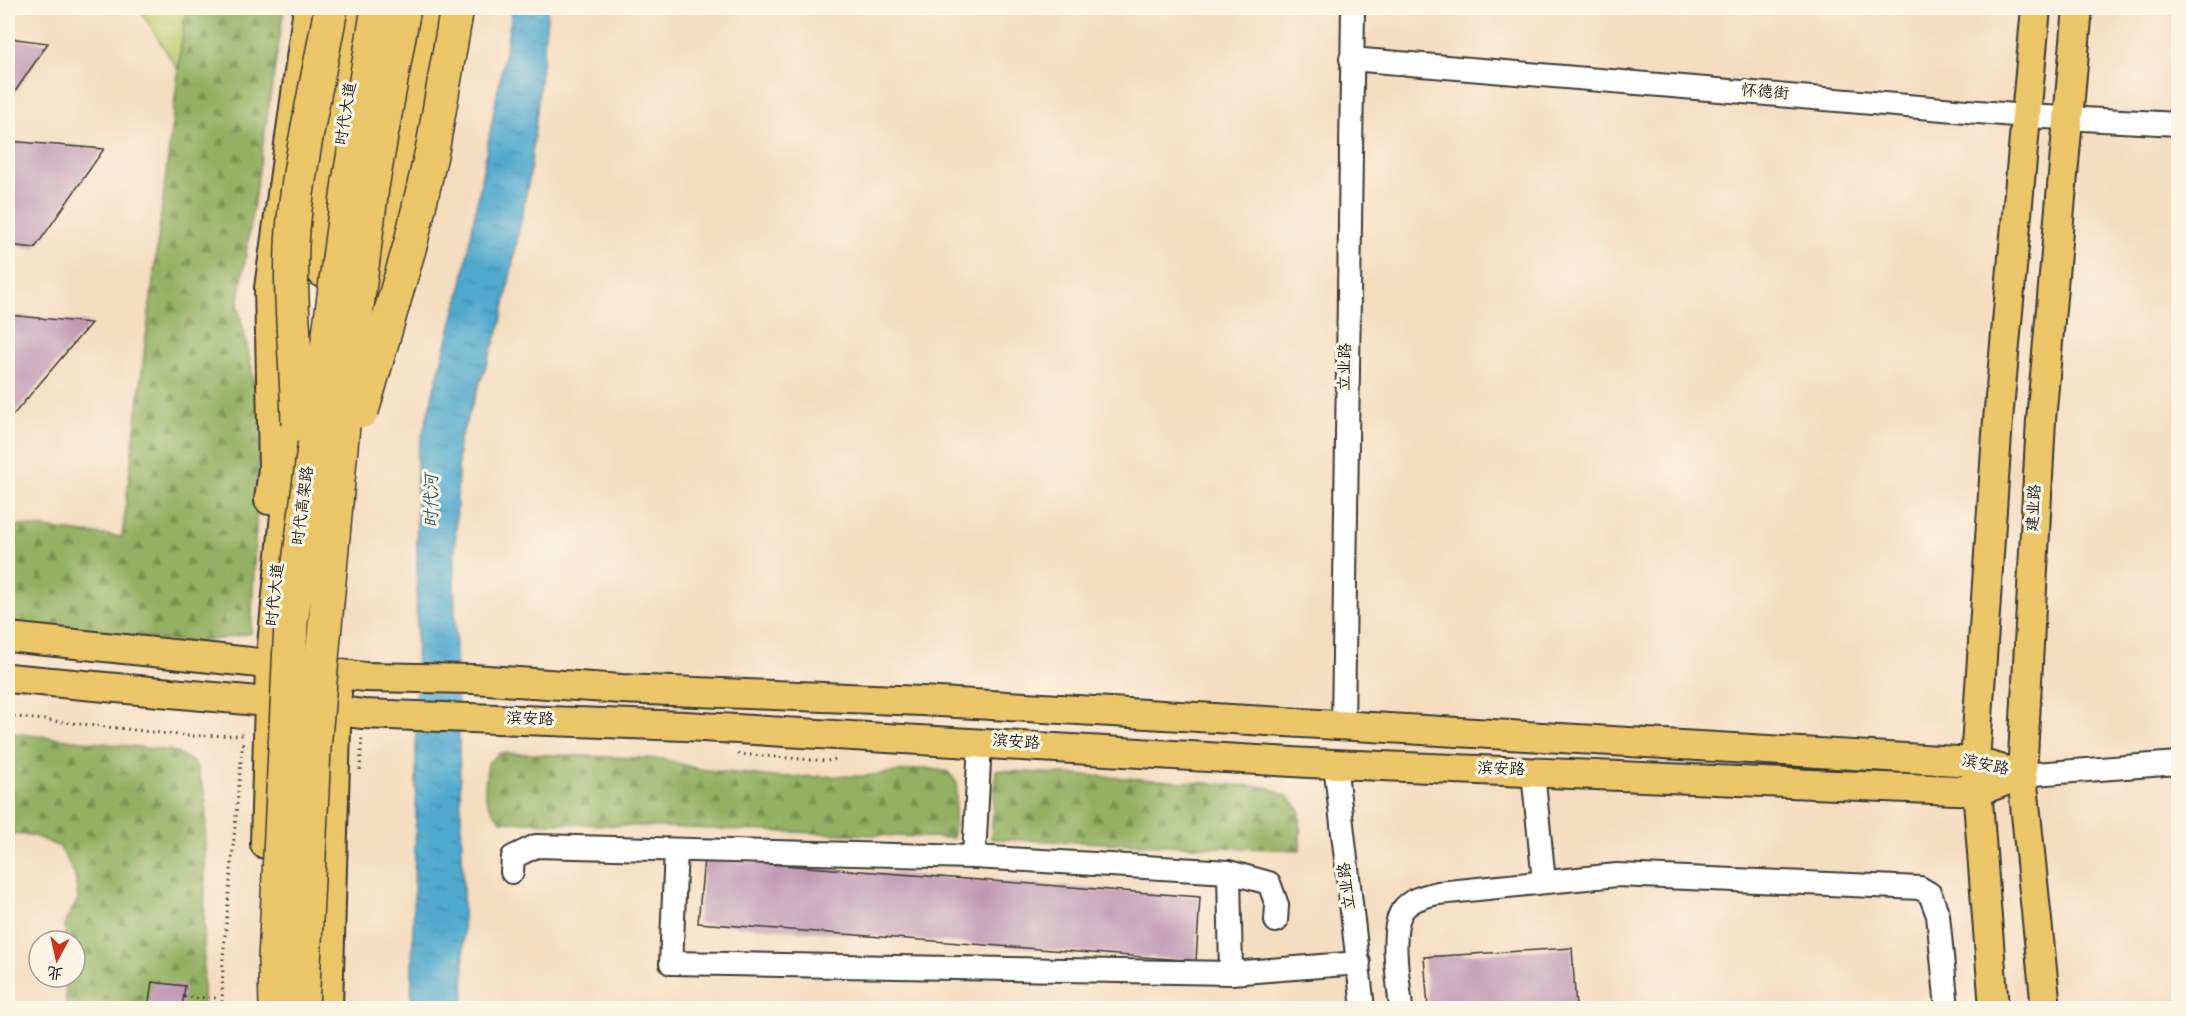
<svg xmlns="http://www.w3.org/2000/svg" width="2186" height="1016" viewBox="0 0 2186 1016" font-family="'Gochi Hand','LXGW WenKai TC',sans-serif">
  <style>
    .grass { fill: url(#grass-tufts); stroke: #6b7446; stroke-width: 1.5 }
    .forest { fill: url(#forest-firs); stroke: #58663f; stroke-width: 1.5 }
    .water { fill: url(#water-ripples); stroke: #366274; stroke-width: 1.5 }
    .building { fill: #c098b4 }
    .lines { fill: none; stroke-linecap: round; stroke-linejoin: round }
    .minor-casing { stroke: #3c3934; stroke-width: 26 }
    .major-casing { stroke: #3c3934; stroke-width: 32 }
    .highway-casing { stroke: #3c3934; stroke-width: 36 }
    .path { stroke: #3c3934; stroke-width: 3; stroke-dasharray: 1.5 4.5; stroke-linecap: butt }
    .minor { stroke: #fff; stroke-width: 22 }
    .major { stroke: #ebc669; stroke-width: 28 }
    .highway { stroke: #ebc669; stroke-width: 33 }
    .highway-bridge-casing { stroke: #3c3934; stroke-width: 36; stroke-linecap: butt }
    .highway-bridge { stroke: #ebc669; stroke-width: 33 }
    .labels { text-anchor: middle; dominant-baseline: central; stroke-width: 6; stroke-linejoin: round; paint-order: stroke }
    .street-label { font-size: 16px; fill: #1c1c1c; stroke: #fcf5e5 }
    .water-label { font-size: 18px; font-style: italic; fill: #335b6c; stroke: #fcf5e5 }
  </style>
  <defs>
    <pattern id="grass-tufts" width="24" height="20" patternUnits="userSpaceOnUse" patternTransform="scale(1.5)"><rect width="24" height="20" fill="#bacc6f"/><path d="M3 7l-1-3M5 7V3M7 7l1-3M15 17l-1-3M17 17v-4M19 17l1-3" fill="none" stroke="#9faf60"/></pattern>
    <pattern id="forest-firs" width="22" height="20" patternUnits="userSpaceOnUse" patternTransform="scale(1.5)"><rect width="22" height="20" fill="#93b062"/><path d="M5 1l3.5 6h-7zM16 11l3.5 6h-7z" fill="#778e50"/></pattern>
    <pattern id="water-ripples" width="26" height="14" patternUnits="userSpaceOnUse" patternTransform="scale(1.5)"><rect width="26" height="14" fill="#50a9cd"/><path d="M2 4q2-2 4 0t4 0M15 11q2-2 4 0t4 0" fill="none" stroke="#4289a6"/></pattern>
  </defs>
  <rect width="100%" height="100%" fill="#fcf5e5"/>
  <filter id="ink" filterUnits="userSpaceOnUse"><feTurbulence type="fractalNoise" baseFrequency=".0167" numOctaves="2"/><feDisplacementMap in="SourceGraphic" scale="12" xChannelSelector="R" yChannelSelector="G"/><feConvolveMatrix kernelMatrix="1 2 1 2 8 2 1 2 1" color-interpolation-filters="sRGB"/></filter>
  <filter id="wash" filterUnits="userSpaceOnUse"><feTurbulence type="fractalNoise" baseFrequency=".008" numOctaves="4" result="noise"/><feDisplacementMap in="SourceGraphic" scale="24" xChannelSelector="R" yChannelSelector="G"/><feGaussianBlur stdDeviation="1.35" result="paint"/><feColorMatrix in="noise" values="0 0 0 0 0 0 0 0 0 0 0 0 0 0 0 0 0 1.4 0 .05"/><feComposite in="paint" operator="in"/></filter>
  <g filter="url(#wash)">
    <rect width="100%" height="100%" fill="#f4dcbf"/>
    <path class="grass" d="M139,8H186L178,70Z"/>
    <path class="forest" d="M186,8H284L238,305L261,412L251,633L196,643L8,626V524L122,537Z
      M11,733L173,751L195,763L206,797L203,1008H66L65,977H75V941H65V922L78,900L75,875L60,847L32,835L8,834V735Z
      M500,753L664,759L697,769L774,777L866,776L926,768L948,772L957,783L953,838L501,821C480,796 484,794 488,763Z
      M996,770L1267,787L1287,796L1300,810V850L991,839Z"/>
    <path class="water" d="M513,8H548L530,174L501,323L459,442L454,581L463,884L464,1008H411L416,814L417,455L462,284Z"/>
    <g id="blocks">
      <path class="building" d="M2155,8H2178V13L2155,10Z
        M8,38L48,43L8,102Z
        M8,141L104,149L35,248L8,245Z
        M8,315L91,323L8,421Z
        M704,859L1200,897L1196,961L698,923Z
        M1572,948L1576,1008H1428L1424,957Z
        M152,982L185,986L182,1008H148Z"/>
    </g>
  </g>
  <g filter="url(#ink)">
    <use href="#blocks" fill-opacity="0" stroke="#3c3934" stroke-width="1.5"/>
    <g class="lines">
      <defs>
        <path id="minor" d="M1351,59L2026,116L2178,124
          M1343,727L1353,8
          M1335,763L1363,1008
          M1533,772L1544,882
          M2022,775L2178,763
          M676,850L671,963L1231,973L1359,963
          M974,857L980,742
          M512,872L513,857L536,846L974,857L1229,872L1269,883L1277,905L1276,921
          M1229,872L1231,973
          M1401,1008C1399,985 1389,931 1402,911C1410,899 1425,896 1438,893L1617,875L1920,888L1930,894L1938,915L1947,1008"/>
        <path id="major" d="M322,273L319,221L326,171
          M370,287L392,237L400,203
          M269,500L273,469L269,288L308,8
          M8,637L250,662L365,677L473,679L622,689L922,701L1975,762L2022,775
          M8,678L247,700L363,714L685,726L1309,763L1979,791L2022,775
          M265,844L270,665L285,515L302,404
          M328,1008L337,693
          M1994,1008L1975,762L1998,420L2036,8
          M2046,1008L2022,775L2041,420L2078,8"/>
        <path id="highway" d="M326,171L353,8
          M400,203L434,8"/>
      </defs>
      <use href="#minor" class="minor-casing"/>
      <use href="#major" class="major-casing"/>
      <use href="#highway" class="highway-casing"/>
      <path class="path" d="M8,716L188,736L245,735
        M738,754L827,761L836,759
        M360,770L362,735
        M184,997L216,998
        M222,1008L223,958L243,739"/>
      <use href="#minor" class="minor"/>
      <use href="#major" class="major"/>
      <use href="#highway" class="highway"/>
      <defs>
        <path id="highway-bridge" d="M362,411L411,242L433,146L457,8
          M298,425C297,360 288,294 293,229C300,154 318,81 331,8
          M276,1008L275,960L291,623L349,182L378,8
          M302,1008L314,748L345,403L372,187L404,8"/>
      </defs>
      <use href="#highway-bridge" class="highway-bridge-casing"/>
      <use href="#highway-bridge" class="highway-bridge"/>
    </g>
  </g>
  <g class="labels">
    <g class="street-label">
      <text transform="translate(1765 94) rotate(5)">怀德街</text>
      <text transform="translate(348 114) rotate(-81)">时代大道</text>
      <text transform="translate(1347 367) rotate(-89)">立业路</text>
      <text transform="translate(305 506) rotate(-83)">时代高架路</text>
      <text transform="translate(2036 508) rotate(-87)">建业路</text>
      <text transform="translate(277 595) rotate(-84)">时代大道</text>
      <text transform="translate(530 721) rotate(2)">滨安路</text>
      <text transform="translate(1016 744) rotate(4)">滨安路</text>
      <text transform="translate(1985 767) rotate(12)">滨安路</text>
      <text transform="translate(1501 771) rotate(2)">滨安路</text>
      <text transform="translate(1349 886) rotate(-97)">立业路</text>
    </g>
    <g class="water-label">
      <text transform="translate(433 501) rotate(-90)">时代河</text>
    </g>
  </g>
  <rect width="2186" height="1016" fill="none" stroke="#fcf5e5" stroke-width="30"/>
  <g transform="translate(57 959) rotate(188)"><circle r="28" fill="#fcf5e5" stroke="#a29e95" stroke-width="1.5"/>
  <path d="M0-4.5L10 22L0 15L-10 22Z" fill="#c8321e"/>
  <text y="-9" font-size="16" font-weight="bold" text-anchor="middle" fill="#1c1c1c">北</text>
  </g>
</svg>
